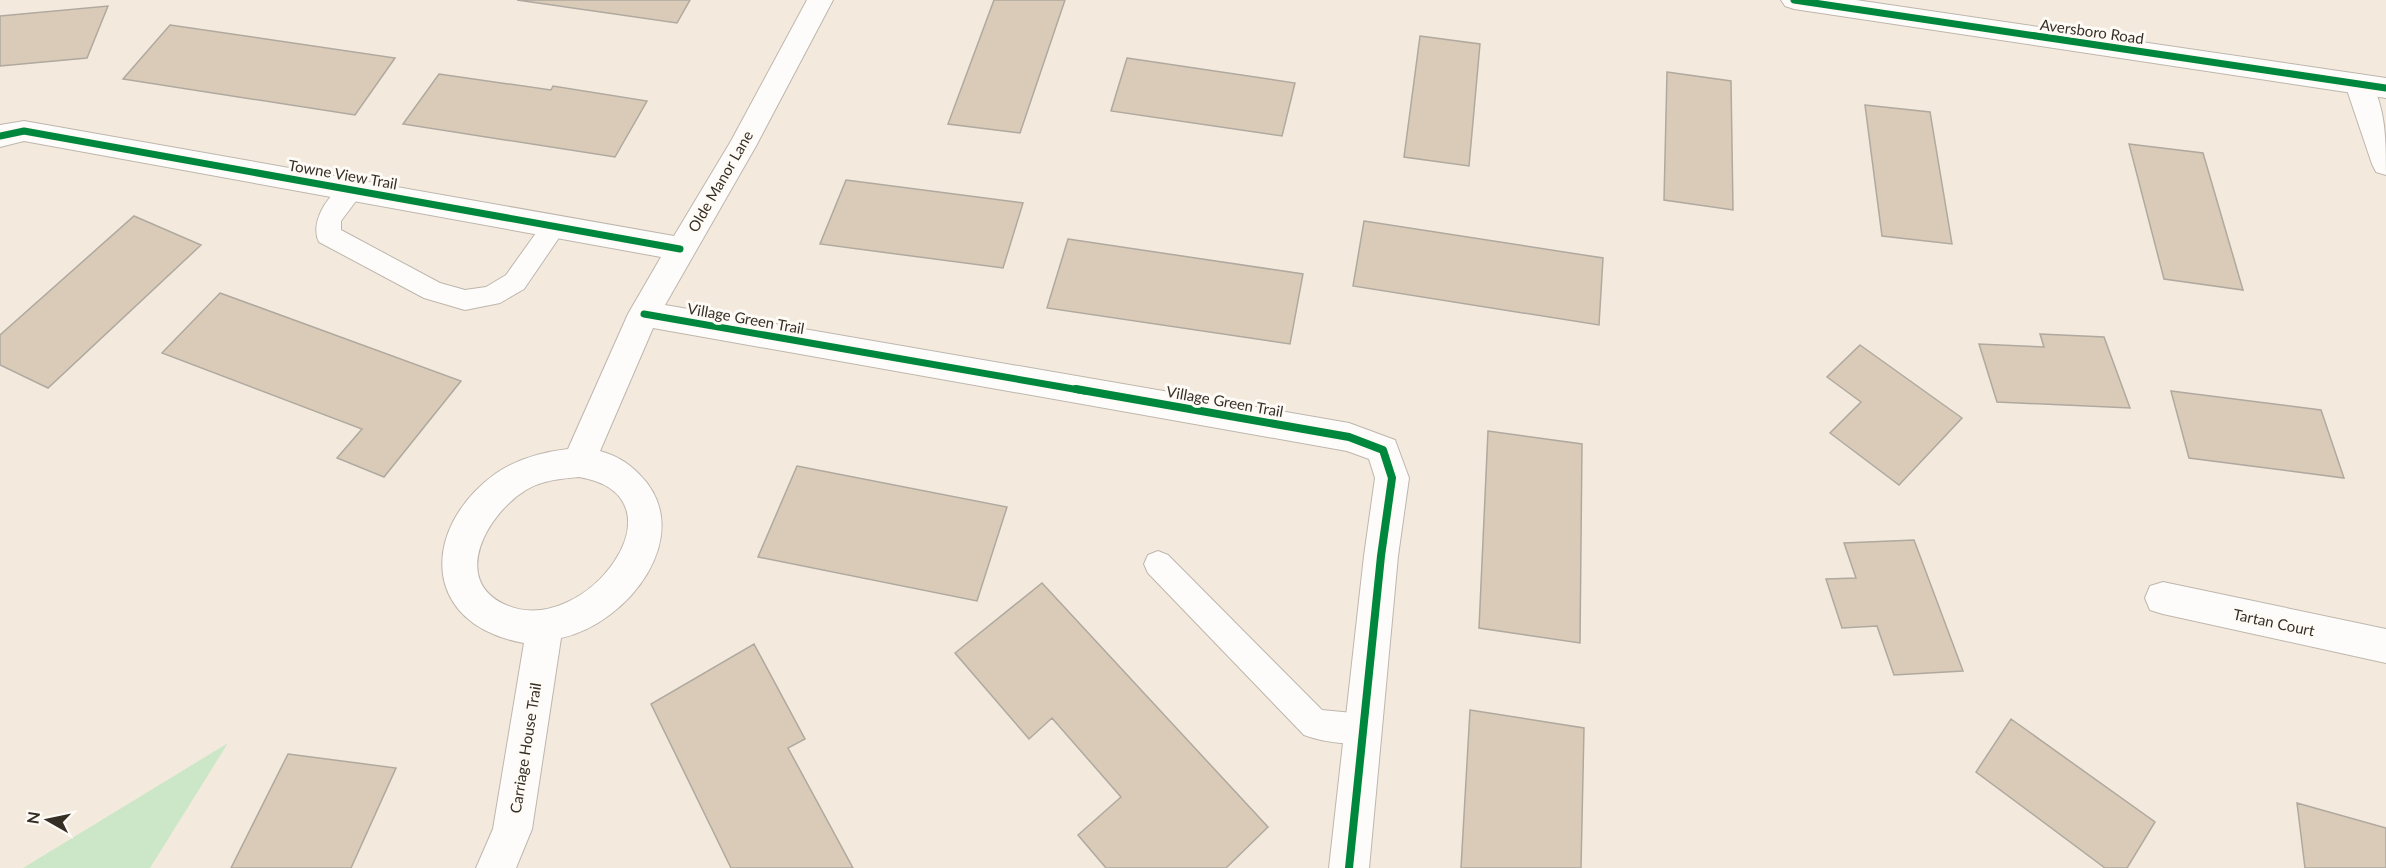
<svg xmlns="http://www.w3.org/2000/svg" width="2386" height="868" viewBox="0 0 2386 868" font-family="Lato,sans-serif">
  <style>
    .green { fill: #cce7c7 }
    .building { fill: #d9cbb8; stroke: #b0a99f; stroke-width: 1.5 }
    .lines { fill: none; stroke-linecap: round; stroke-linejoin: round }
    .lane-casing { stroke: #beb6ad; stroke-width: 2 }
    .street-casing { stroke: #beb6ad; stroke-width: 2 }
    .secondary-casing { stroke: #beb6ad; stroke-width: 2 }
    .lane { fill: #fdfcfa; fill-rule: evenodd }
    .street { fill: #fdfcfa; fill-rule: evenodd }
    .secondary { fill: #fdfcfa; fill-rule: evenodd }
    .cycleway-far1-casing { stroke: #fefaf5; stroke-width: 10 }
    .cycleway-casing { stroke: #fefaf5; stroke-width: 12 }
    .cycleway-far1 { stroke: #00873e; stroke-width: 7 }
    .cycleway { stroke: #00873e; stroke-width: 8 }
    .labels { text-anchor: middle; dominant-baseline: central; stroke-width: 6; stroke-linejoin: round; paint-order: stroke }
    .street-label { font-size: 15px; fill: #352e25; stroke: #fefaf5 }
  </style>
  <rect width="100%" height="100%" fill="#f3eadd"/>
  <path class="green" d="M228,743L150,868H23Z"/>
  <path class="building" d="M517,0H690L677,23Z
    M994,0H1065L1020,133L948,124Z
    M108,6L87,58L0,66V16Z
    M170,25L395,58L355,115L123,79Z
    M1420,36L1480,44L1469,166L1404,157Z
    M1127,58L1295,83L1282,136L1111,111Z
    M1667,72L1731,81L1733,210L1664,200Z
    M439,74L551,90L553,86L647,101L615,157L403,124Z
    M1865,105L1930,112L1952,244L1882,236Z
    M2129,144L2203,153L2243,290L2164,279Z
    M846,180L1023,203L1003,268L820,244Z
    M134,216L201,245L48,388L0,365V335Z
    M1364,221L1603,258L1599,325L1353,286Z
    M1068,239L1303,274L1290,344L1047,308Z
    M220,293L461,381L384,477L337,458L362,429L162,353Z
    M2040,334L2104,337L2130,408L1997,402L1979,344L2044,347Z
    M1860,345L1962,418L1899,485L1830,433L1861,402L1827,377Z
    M2171,391L2321,410L2344,478L2189,458Z
    M1488,431L1582,444L1580,643L1479,628Z
    M797,466L1007,507L977,601L758,557Z
    M1914,540L1963,671L1894,675L1877,626L1842,628L1826,579L1856,578L1844,543Z
    M1042,583L1268,827L1226,868H1106L1078,835L1121,797L1052,718L1029,739L955,653Z
    M754,644L805,739L788,748L853,868H731L651,704Z
    M1470,710L1584,728L1581,868H1461Z
    M2011,719L2155,822L2127,868H2105L1976,772Z
    M288,754L396,768L351,868H231Z
    M2297,803L2386,828V868H2305Z"/>
  <g class="lines">
    <defs>
      <path id="lane" d="M353,180L361,183L365,189L341,221V230L440,283L465,290L486,287L506,275L546,219L555,217L564,219L567,226L524,289L500,303L465,310L424,298L319,242C308,221 333,186 353,180Z
        M1158,551L1168,555L1322,710L1363,714L1374,718L1378,729L1374,740C1354,747 1323,742 1304,735L1148,573L1144,564L1148,555Z"/>
      <path id="street" d="M807,0H833L756,146L665,305L1349,423L1395,440L1409,478L1398,556L1369,868H1329L1364,556L1375,478L1369,459L1347,451L653,328L600,451C617,456 627,462 639,474C699,533 628,624 561,638L532,829L516,868H476L493,829L524,643C421,625 420,529 495,474C516,459 543,452 568,449L628,314L661,257L24,141L0,147V125L24,121L674,236L731,141ZM579,477C692,496 585,640 506,605C449,580 488,513 526,490C542,480 561,479 579,477Z
        M2359,74L2369,77C2386,109 2386,139 2386,175L2376,172L2372,164L2345,84L2349,77Z
        M2163,582L2386,629V663L2163,614L2150,610L2145,598L2150,586Z"/>
      <path id="secondary" d="M1781,0H1856L2386,78V98L1794,9L1785,6Z"/>
    </defs>
    <use href="#lane" class="lane-casing"/>
    <use href="#street" class="street-casing"/>
    <use href="#secondary" class="secondary-casing"/>
    <use href="#lane" class="lane"/>
    <use href="#street" class="street"/>
    <use href="#secondary" class="secondary"/>
    <defs>
      <path id="cycleway-far1" d="M1794,0L2386,88
        M0,136L24,131L680,249
        M644,314L1085,391"/>
      <path id="cycleway" d="M1076,389L1349,437L1383,450L1392,478L1381,556L1349,868"/>
    </defs>
    <use href="#cycleway-far1" class="cycleway-far1-casing"/>
    <use href="#cycleway" class="cycleway-casing"/>
    <use href="#cycleway-far1" class="cycleway-far1"/>
    <use href="#cycleway" class="cycleway"/>
  </g>
  <g class="labels">
    <g class="street-label">
      <text transform="translate(2092 31) rotate(8)">Aversboro Road</text>
      <text transform="translate(343 174) rotate(10)">Towne View Trail</text>
      <text transform="translate(720 181) rotate(-60)">Olde Manor Lane</text>
      <text transform="translate(746 318) rotate(10)">Village Green Trail</text>
      <text transform="translate(1225 401) rotate(10)">Village Green Trail</text>
      <text transform="translate(2274 622) rotate(12)">Tartan Court</text>
      <text transform="translate(525 748) rotate(-81)">Carriage House Trail</text>
    </g>
  </g>
  <g transform="translate(48 820) rotate(279)" stroke="#fefaf5" stroke-width="4.5" paint-order="stroke">
  <path d="M0-4.5L10 22L0 15L-10 22Z" fill="#352e25"/>
  <text y="-9" font-size="16" font-weight="bold" text-anchor="middle" fill="#352e25">N</text>
  </g>
</svg>
